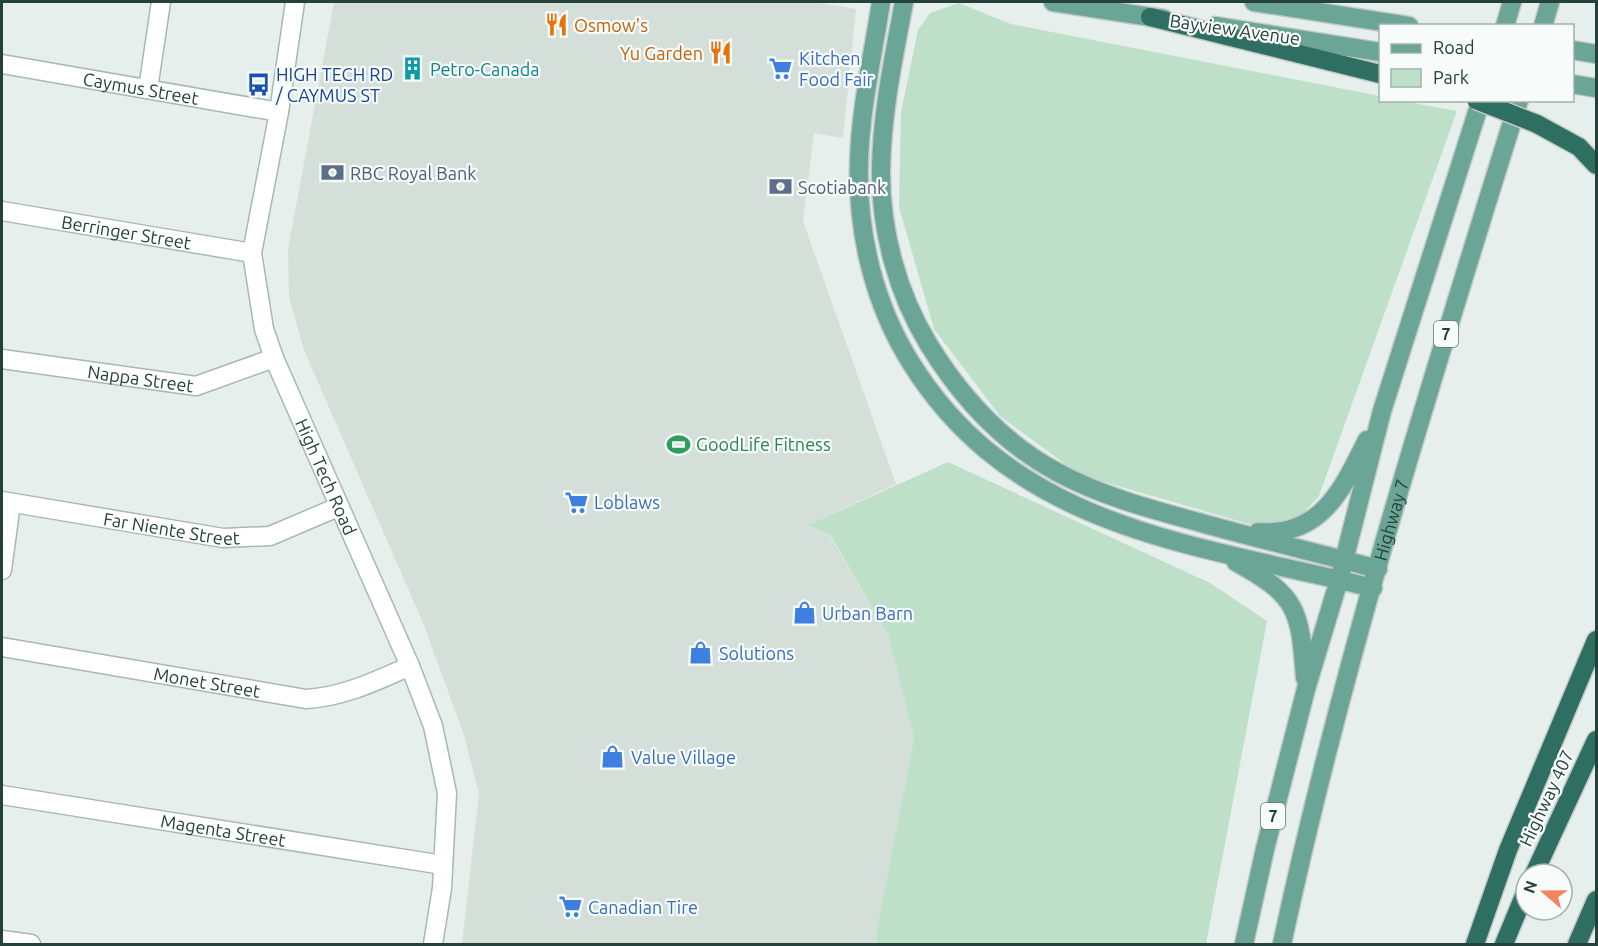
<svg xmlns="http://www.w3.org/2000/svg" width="1598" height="946" viewBox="0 0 1598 946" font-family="Ubuntu,sans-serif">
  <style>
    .built { fill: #d4dfda }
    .green { fill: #bfe0c8 }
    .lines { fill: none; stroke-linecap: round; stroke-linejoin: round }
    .minor-casing { stroke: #a8b8b2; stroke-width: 21 }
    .major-casing { stroke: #c2cac8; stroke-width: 21 }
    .highway-casing { stroke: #c2cac8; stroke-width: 21 }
    .minor { stroke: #fff; stroke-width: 18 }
    .major { stroke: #6aa596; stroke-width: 18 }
    .highway { stroke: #2f6f62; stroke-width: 18 }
    .highway-bridge-casing { stroke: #c2cac8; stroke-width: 21; stroke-linecap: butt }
    .highway-bridge { stroke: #2f6f62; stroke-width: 18 }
    .labels { text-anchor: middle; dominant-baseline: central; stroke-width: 4.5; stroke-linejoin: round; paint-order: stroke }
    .shield { fill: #f7fbf9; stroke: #637a73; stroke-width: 1.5 }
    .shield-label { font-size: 16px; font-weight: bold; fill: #24423a }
    .food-label { font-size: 18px; fill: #c56008; stroke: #f7fbf9; text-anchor: start }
    .street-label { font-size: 18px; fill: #24423a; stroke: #f7fbf9 }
    .shop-label { font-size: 18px; fill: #366cbe; stroke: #f7fbf9; text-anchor: start }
    .culture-label { font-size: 18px; fill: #0d838f; stroke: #f7fbf9; text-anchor: start }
    .transit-label { font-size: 18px; fill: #164399; stroke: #f7fbf9; text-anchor: start }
    .service-label { font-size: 18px; fill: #4e5e75; stroke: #f7fbf9; text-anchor: start }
    .leisure-label { font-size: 18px; fill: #27864d; stroke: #f7fbf9; text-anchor: start }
  </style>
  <rect width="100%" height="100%" fill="#e6efeb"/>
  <path class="built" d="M334,2H812L856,9L843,138L814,133L803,221L896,484L808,525L830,536L888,635L914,739L876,933L877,944H462L479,794L464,735L423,623L304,350L289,297L288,249Z"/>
  <path class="green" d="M959,3L1011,24L1380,96V100L1402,101L1457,111L1319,496L1296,521L1249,524L1080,475L1000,416L934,329L899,207L901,112L918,30L930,13Z
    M948,462L1210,583L1267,621L1206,944H877L876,933L914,739L888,635L831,536L808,525Z"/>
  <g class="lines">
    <defs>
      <g id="minor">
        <path id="s1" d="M295,2L279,112L252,253L264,329L274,358L410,666L433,726L447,793L442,888L433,944"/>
        <path id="s2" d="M2,64L279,112"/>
        <path d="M148,89L161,2"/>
        <path id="s3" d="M2,211L252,253"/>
        <path id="s4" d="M2,359L196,386L274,358"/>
        <path id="s5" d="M2,501L223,538L270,536L338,507"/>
        <path d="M2,570L11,503"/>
        <path id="s6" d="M2,647L306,699C343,697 376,681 410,666"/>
        <path id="s7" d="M2,795L443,865"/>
        <path d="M2,940L31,944"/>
      </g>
      <g id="major">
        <path d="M881,2C873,55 860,110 859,163C857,233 874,304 911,363C1016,531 1197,544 1373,588"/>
        <path d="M904,2C894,56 882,112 881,168C880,229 897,293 929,345C961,397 1003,443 1057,472C1101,496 1150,509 1198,522C1258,539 1318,553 1378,569"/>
        <path d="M1053,2L1164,19"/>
        <path d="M1254,2L1409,26"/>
        <path d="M1215,26L1380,52"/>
        <path d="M1505,26L1512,2"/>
        <path d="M1543,26L1550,2"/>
        <path d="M1572,50L1596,54"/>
        <path d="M1572,84L1596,88"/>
        <path d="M1258,532C1322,537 1343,488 1367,440"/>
        <path d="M1236,562C1298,596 1300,610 1305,678"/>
        <path d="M1244,944L1265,849L1306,689L1339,580L1382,411L1481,100"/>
        <path id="s8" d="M1282,944C1343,659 1432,379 1519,100"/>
      </g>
      <path id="highway" d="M1150,17L1380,74
        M1537,124L1579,147L1596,165
        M1534,874L1596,740
        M1475,944L1508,850L1596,640
        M1504,944L1526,891
        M1577,944L1596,900"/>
    </defs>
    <use href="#minor" class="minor-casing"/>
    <use href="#major" class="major-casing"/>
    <use href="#highway" class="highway-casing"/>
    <use href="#minor" class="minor"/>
    <use href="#major" class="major"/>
    <use href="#highway" class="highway"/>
    <defs>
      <path id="highway-bridge" d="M1476,100L1537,124"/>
    </defs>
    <use href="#highway-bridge" class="highway-bridge-casing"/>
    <use href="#highway-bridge" class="highway-bridge"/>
  </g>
  <defs>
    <symbol id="restaurant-bare" viewBox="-9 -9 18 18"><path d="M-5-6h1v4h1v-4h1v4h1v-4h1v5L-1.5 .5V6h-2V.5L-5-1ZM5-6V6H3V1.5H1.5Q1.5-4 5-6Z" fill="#e8710a" stroke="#f7fbf9" stroke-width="2.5" paint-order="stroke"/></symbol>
    <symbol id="supermarket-bare" viewBox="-9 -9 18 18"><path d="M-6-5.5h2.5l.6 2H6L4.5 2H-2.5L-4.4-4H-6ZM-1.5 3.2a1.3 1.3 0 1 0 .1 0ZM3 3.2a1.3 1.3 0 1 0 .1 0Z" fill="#3f7fe0" stroke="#f7fbf9" stroke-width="2.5" paint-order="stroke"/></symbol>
    <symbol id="building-bare" viewBox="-9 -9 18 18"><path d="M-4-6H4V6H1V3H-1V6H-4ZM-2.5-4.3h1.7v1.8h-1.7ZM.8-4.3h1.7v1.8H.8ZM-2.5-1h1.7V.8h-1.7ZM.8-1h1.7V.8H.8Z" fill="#0f9aa8" stroke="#f7fbf9" stroke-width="2.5" paint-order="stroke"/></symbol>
    <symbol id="bus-bare" viewBox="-9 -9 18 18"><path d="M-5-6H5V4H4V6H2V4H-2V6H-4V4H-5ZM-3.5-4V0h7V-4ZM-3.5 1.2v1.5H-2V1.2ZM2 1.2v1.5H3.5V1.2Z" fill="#1a4fb4" stroke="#f7fbf9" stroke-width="2.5" paint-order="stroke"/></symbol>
    <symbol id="bank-bare" viewBox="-9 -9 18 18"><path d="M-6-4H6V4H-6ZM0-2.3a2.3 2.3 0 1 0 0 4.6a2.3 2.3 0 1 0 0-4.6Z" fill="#5c6f8a" stroke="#f7fbf9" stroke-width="2.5" paint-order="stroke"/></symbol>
    <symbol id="stadium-bare" viewBox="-9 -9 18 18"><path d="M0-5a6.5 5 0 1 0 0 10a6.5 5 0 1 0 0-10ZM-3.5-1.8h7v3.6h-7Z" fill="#2e9e5b" stroke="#f7fbf9" stroke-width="2.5" paint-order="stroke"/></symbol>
    <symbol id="shop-bare" viewBox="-9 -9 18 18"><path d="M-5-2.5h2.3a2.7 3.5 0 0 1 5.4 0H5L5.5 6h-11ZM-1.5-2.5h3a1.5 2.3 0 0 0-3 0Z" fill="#3f7fe0" stroke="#f7fbf9" stroke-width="2.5" paint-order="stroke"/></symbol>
  </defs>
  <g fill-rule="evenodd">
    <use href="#restaurant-bare" x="540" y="8" width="33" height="33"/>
    <use href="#restaurant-bare" x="704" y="36" width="33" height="33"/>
    <use href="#supermarket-bare" x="764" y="52" width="33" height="33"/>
    <use href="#building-bare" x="396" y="52" width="33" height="33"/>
    <use href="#bus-bare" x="242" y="68" width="33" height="33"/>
    <use href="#bank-bare" x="316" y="156" width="33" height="33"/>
    <use href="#bank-bare" x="764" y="170" width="33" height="33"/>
    <use href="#stadium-bare" x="662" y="428" width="33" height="33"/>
    <use href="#supermarket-bare" x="560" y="486" width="33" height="33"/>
    <use href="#shop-bare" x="788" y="596" width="33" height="33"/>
    <use href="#shop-bare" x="684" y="636" width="33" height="33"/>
    <use href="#shop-bare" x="596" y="740" width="33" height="33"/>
    <use href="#supermarket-bare" x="554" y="890" width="33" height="33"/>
  </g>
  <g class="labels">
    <g class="shield">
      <rect x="1434" y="321" width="24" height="26" rx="4.5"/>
      <rect x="1261" y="803" width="24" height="26" rx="4.5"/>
    </g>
    <g class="shield-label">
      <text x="1446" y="334">7</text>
      <text x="1273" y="816">7</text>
    </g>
    <g class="food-label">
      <text x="574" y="25">Osmow's</text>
      <text x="703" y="53" text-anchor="end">Yu Garden</text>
    </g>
    <g class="street-label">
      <text transform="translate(1235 29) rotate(8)">Bayview Avenue</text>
      <text stroke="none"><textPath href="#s2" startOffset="141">Caymus Street</textPath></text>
      <text stroke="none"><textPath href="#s3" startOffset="126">Berringer Street</textPath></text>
      <text stroke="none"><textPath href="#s4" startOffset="140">Nappa Street</textPath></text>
      <text stroke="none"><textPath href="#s1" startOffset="492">High Tech Road</textPath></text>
      <text stroke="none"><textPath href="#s8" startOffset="438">Highway 7</textPath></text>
      <text stroke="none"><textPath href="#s5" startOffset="172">Far Niente Street</textPath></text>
      <text stroke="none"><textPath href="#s6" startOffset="208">Monet Street</textPath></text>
      <text transform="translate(1546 798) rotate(-65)">Highway 407</text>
      <text stroke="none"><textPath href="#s7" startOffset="224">Magenta Street</textPath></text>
    </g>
    <g class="shop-label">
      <text x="799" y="58">Kitchen<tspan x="799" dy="21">Food Fair</tspan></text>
      <text x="594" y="502">Loblaws</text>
      <text x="822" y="613">Urban Barn</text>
      <text x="719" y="653">Solutions</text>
      <text x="631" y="757">Value Village</text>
      <text x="588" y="907">Canadian Tire</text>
    </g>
    <g class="culture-label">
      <text x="430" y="69">Petro-Canada</text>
    </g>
    <g class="transit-label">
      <text x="276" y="74">HIGH TECH RD<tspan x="276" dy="21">/ CAYMUS ST</tspan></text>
    </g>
    <g class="service-label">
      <text x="350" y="173">RBC Royal Bank</text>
      <text x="798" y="187">Scotiabank</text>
    </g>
    <g class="leisure-label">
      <text x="696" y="444">GoodLife Fitness</text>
    </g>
  </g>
  <rect width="1598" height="946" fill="none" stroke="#24423a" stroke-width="6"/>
  <rect x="1379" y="24" width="195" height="78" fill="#f7fbf9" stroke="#a3b1ad" stroke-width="1.5"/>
  <rect x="1391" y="44" width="30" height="9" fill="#6aa596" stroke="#a3b1ad" stroke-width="1.5"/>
  <text x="1433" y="54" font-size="18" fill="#24423a">Road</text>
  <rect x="1391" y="69" width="30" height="18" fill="#bfe0c8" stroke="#a3b1ad" stroke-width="1.5"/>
  <text x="1433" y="84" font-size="18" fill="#24423a">Park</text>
  <g transform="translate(1544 892) rotate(290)"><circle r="28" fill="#f7fbf9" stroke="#a3b1ad" stroke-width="1.5"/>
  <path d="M0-4.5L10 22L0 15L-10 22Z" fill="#f4845f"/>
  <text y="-9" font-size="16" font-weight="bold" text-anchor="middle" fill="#24423a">N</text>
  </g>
</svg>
